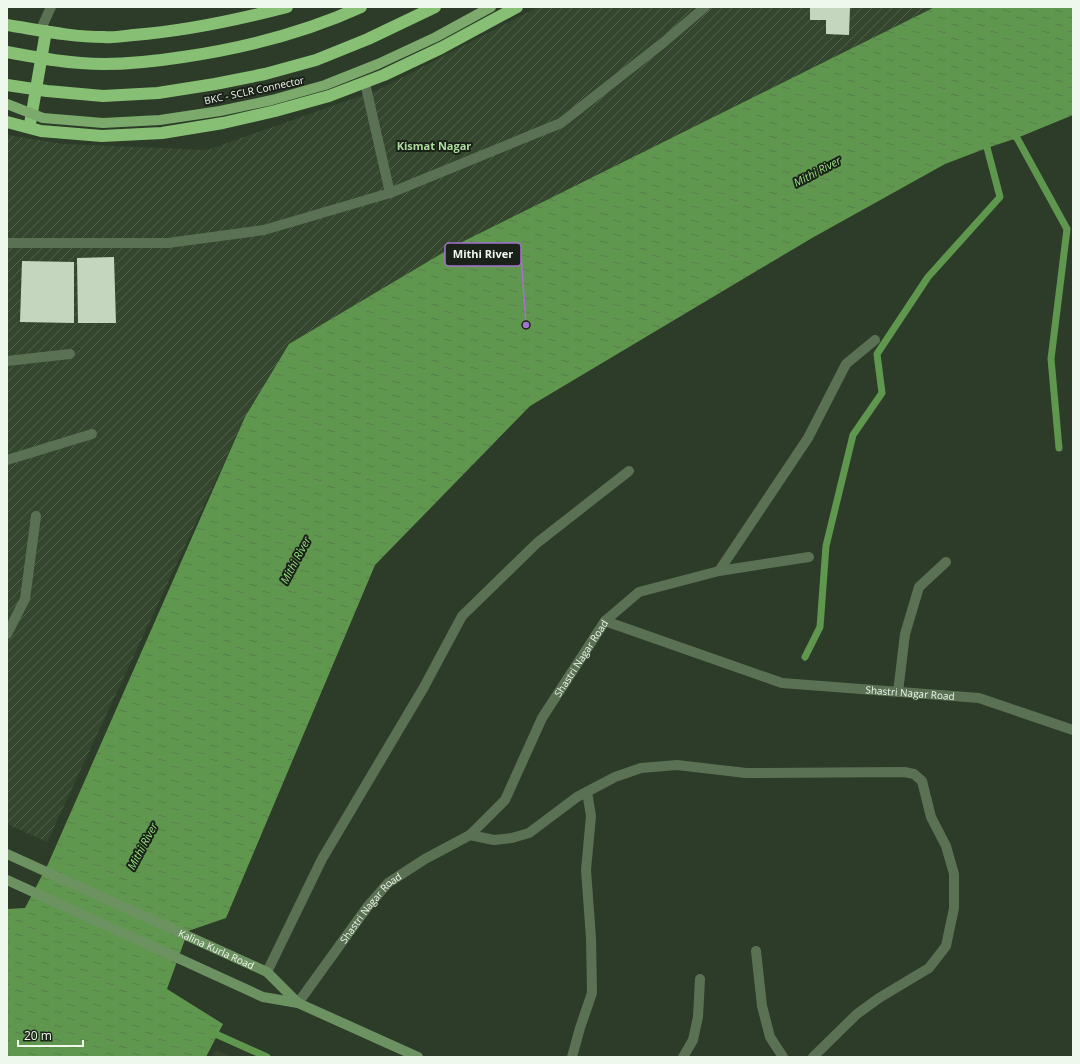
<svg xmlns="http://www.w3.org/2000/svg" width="1080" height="1064" viewBox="0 0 1080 1064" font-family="'Open Sans',sans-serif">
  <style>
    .built { fill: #34472e }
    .industrial { fill: url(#industrial-furrows) }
    .water { fill: url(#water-ripples) }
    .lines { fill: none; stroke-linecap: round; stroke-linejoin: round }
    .stream { stroke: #60974e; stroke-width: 7 }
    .building { fill: #c4d7be }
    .lane { stroke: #5a7253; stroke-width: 10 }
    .street { stroke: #5a7253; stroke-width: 10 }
    .secondary { stroke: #6d9261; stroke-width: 10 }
    .highway { stroke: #87c075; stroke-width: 12 }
    .primary-bridge { stroke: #7baa6c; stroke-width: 10 }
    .highway-bridge { stroke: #87c075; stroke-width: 12 }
    .labels { text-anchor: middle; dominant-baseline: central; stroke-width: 4; stroke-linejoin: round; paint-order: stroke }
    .street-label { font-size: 10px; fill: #eff8ec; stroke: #1a2118 }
    .neighbourhood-label { font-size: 11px; font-weight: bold; fill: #addd9e; stroke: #1a2118 }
    .water-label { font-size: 11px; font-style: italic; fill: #9be684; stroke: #1a2118 }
    .leader { fill: none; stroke: #a473cf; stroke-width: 1.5 }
    .callout-dot { fill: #a473cf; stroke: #1a2118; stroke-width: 1.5 }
    .callout { fill: #1a2118; stroke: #a473cf; stroke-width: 1.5 }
    .callout-label { font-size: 11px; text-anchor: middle; font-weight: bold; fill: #eff8ec }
  </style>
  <defs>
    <pattern id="industrial-furrows" width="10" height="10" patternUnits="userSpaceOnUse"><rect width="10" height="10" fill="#34472e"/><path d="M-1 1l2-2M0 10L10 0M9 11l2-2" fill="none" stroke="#52624c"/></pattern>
    <pattern id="water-ripples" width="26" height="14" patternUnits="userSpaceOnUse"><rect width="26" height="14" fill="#60974e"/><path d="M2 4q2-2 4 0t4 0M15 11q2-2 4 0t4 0" fill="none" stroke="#587c4c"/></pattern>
  </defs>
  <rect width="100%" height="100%" fill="#2d3c28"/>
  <path class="built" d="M216,1050L233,1057H212Z"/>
  <path class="industrial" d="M538,7H939L289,344L245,417L47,842L7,824V135L64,144L207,150L378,90Z"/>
  <path class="water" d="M935,7H1073V115L1017,138L987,148L945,164L812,238L530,406L375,565L226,918L188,931L167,989L223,1024L206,1057H7V909L25,908L48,864L245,417L289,344L456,245Z"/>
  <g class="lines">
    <path class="stream" d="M1010,132L1017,138L1067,229L1051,359L1059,448
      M805,657L820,627L826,546L853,435L882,393L877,354L928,277L1000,197L985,140
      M209,1031L267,1057"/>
  </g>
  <path class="building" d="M810,7H850L849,35L826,34V20H810Z
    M114,257L116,323H78L77,258Z
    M22,261L74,262V323L20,322Z"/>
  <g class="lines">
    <path class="lane" d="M40,31L51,7"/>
    <g class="street">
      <path d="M365,83L390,193"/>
      <path d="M7,243H168L264,230L390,193L561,123L664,42L705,7"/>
      <path d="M7,361L70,354"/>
      <path d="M7,460L92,434"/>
      <path d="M719,571L808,438L846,364L875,340"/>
      <path id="s1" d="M605,621L782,683L979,698L1073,730"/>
      <path d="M7,634L25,599L36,516"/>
      <path d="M898,692L905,634L919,587L946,562"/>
      <path d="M470,835L494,840L512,838L529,833L577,797L615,777L641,768L677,765L746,773L904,772L914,774L922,781L931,817L946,846L954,874V908L946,946L929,968L879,998L857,1014L813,1057"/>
      <path d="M756,951L762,1006L770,1037L783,1057"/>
      <path d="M267,972L322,859L424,687L462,616L537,543L629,471"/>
      <path id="s2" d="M298,1003L368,906L388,883L425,859L470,835L505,800L542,718L605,621L639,592L719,571L809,557"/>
      <path d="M572,1057L580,1028L592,993L591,938L586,870L591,816L587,792"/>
      <path d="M683,1057L693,1040L698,1017L700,979"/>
    </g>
    <g class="secondary">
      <path id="s3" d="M7,854L267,972L298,1003L418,1057"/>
      <path d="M7,880L263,997L298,1003"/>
    </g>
    <path class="highway" d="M7,25C39,30 71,37 104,37C114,38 124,36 134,35C186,31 237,20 287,7
      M7,122L41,131L102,136L162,133L223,123L275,111L329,96L384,75L441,48L517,7
      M30,124L46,31"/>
    <path class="primary-bridge" d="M7,104L43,118L103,123L160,120L220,111L272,100L325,85L378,64L436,37L491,7"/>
    <path class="highway-bridge" d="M7,52C39,58 71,64 104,64C130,64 157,61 183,57C244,48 304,33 361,7
      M7,85L47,91L103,96L158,93L215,84L265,74L316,60L368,39L435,7"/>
  </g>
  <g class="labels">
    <g class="street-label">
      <text transform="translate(254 90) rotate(-12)">BKC - SCLR Connector</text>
      <text stroke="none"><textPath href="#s2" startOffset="456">Shastri Nagar Road</textPath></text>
      <text stroke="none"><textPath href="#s1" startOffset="316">Shastri Nagar Road</textPath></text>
      <text stroke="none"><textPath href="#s2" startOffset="120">Shastri Nagar Road</textPath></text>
      <text stroke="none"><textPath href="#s3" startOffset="230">Kalina Kurla Road</textPath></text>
    </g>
    <g class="neighbourhood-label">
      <text x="434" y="145">Kismat Nagar</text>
    </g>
    <g class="water-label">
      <text transform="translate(817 171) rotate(-28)">Mithi River</text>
      <text transform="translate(295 560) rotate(-62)">Mithi River</text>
      <text transform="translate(142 846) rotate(-62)">Mithi River</text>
    </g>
  </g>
  <path class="leader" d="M526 325L521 254"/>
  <circle class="callout-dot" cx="526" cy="325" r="4"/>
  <rect class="callout" x="445" y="243" width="76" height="23" rx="4"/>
  <g class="callout-label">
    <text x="483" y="258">Mithi River</text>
  </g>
  <rect width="1080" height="1064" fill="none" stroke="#eff8ec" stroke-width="16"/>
  <path d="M18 1040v6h65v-6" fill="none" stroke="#eff8ec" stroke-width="2"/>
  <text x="24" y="1040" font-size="12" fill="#eff8ec" stroke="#1a2118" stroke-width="3" paint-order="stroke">20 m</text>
</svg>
